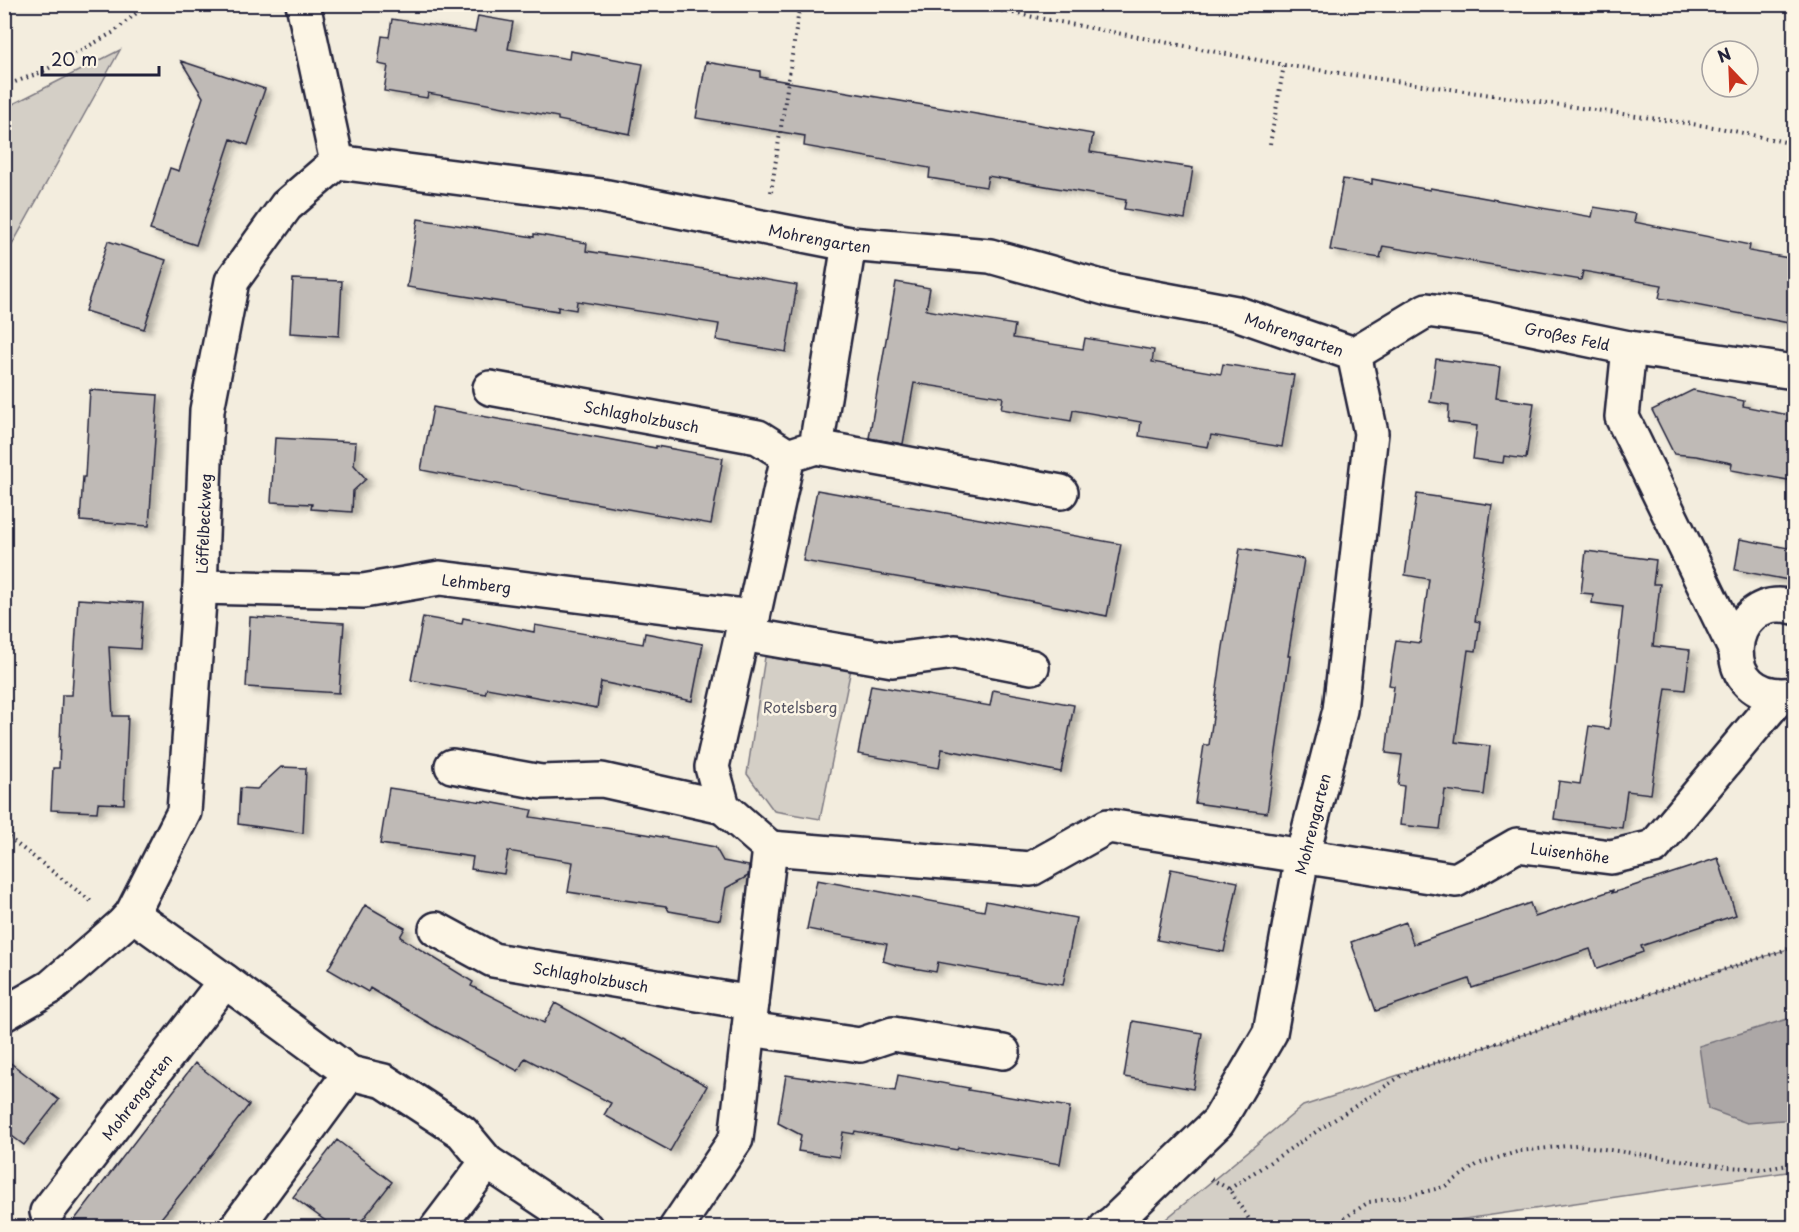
<svg xmlns="http://www.w3.org/2000/svg" width="1799" height="1232" viewBox="0 0 1799 1232" font-family="'Playpen Sans',sans-serif">
  <style>
    .green { fill: #d4cfc6; stroke: #7b7880; stroke-width: 1.5 }
    .water { fill: #aca7a6; stroke: #75727b; stroke-width: 1.5 }
    .building { fill: #bfbab6; stroke: #22223b; stroke-width: 1.5; filter: url(#shadow) }
    .lines { fill: none; stroke-linecap: round; stroke-linejoin: round }
    .street-casing { stroke: #22223b; stroke-width: 38 }
    .path { stroke: #22223b; stroke-width: 4; stroke-dasharray: 1.5 4.5; stroke-linecap: butt }
    .street { stroke: #fcf5e5; stroke-width: 33 }
    .labels { text-anchor: middle; dominant-baseline: central; stroke-width: 5; stroke-linejoin: round; paint-order: stroke }
    .street-label { font-size: 15px; fill: #22223b; stroke: #fcf5e5 }
    .park-label { font-size: 15px; fill: #575665; stroke: #fcf5e5 }
  </style>
  <defs>
    <filter id="shadow"><feDropShadow dx="6" dy="4" stdDeviation="3" flood-color="#0004"/></filter>
  </defs>
  <rect width="100%" height="100%" fill="#f3edde"/>
  <filter id="ink" filterUnits="userSpaceOnUse"><feTurbulence type="fractalNoise" baseFrequency=".0167" numOctaves="2"/><feDisplacementMap in="SourceGraphic" scale="12" xChannelSelector="R" yChannelSelector="G"/><feConvolveMatrix kernelMatrix="1 2 1 2 8 2 1 2 1" color-interpolation-filters="sRGB"/></filter>
  <g filter="url(#ink)">
    <path class="green" d="M120,50L7,254L5,291V108Z
      M765,657L851,669L820,819L774,811L747,774Z
      M1794,947V1171L1410,1227L1155,1228L1303,1106Z"/>
    <path class="water" d="M1794,1017V1119L1747,1123L1708,1109L1699,1046Z"/>
    <path class="building" d="M478,16L513,22L508,49L569,59L570,51L643,64L630,134L558,120V117L428,93L427,98L384,91L388,66L378,64L382,36L389,37L392,19L475,32Z
      M181,61L265,89L256,115L258,116L248,145L231,139L196,245L150,230L170,168L179,171L203,97Z
      M706,62L760,71V77L1093,134L1090,152L1193,168L1185,219L1124,209L1126,200L988,176L986,187L929,178L930,168L804,146L805,136L696,118Z
      M1343,179L1372,184V179L1430,190V188L1592,217L1594,207L1636,214L1634,222L1750,245L1749,251L1794,259V324L1659,298L1662,285L1583,271L1581,280L1383,246L1380,258L1330,250Z
      M418,219L534,237V234L587,243L586,251L668,263L797,285L786,352L716,340L719,324L577,301L576,310L558,307V311L407,287Z
      M108,241L166,260L144,329L85,311Z
      M293,279L342,281L339,336L290,333Z
      M896,282L930,288L926,310L1015,325L1013,338L1083,349L1085,338L1154,350L1152,362L1221,374L1223,364L1294,375L1282,447L1211,435L1208,447L1139,436L1141,422L1073,410L1071,421L1001,409L1003,397L914,383L903,444L869,438Z
      M1436,359L1500,367L1496,398L1534,403L1526,459L1504,456L1503,463L1473,459L1477,426L1448,422L1449,405L1430,402Z
      M90,390L158,395L149,526L80,521L83,477H85Z
      M1693,390L1744,401L1743,406L1794,416V481L1731,470L1732,463L1696,456L1674,454L1652,410Z
      M433,407L656,448V446L723,458L711,524L555,496L519,489V488L421,470Z
      M275,438L356,442L354,465L366,479L353,491L352,512L311,509L312,504L271,502Z
      M817,490L1121,544L1107,616L995,594L803,561Z
      M1417,494L1492,505L1475,621L1480,622L1476,651L1468,650L1455,742L1490,746L1484,795L1445,790L1440,829L1400,825L1404,786L1398,785L1402,755L1386,753L1394,686L1389,685L1396,640L1420,643L1429,579L1405,575Z
      M1740,539L1794,549V581L1735,570Z
      M1240,548L1304,559L1288,656H1290L1267,813L1195,803L1204,745H1209L1223,647Z
      M1586,551L1656,560L1653,584H1660L1653,646L1690,650L1685,690L1666,688L1651,794L1627,791L1622,828L1554,819L1559,781L1580,784L1589,726L1609,729L1623,607L1592,603L1593,594L1581,593Z
      M78,599L143,603L140,649L109,647L113,716H128L124,804L98,803L97,812L51,810L53,768H59L62,695H72Z
      M250,617L344,623L339,693L246,687Z
      M423,617L462,624L463,618L534,632L535,625L643,644L645,633L703,644L692,701L601,682L597,708L487,688L485,694L411,680Z
      M871,685L990,706L993,690L1074,705L1061,772L942,749L939,768L858,754Z
      M281,767L306,768L303,833L238,824L240,788L257,789Z
      M389,788L483,802V801L532,810L530,817L646,834L715,847L723,861L749,866L748,876L726,888L720,920L669,911L666,906L568,892L573,862L508,851L504,874L471,869L473,857L380,844Z
      M1718,858L1736,915L1641,946L1643,952L1597,969L1590,949L1472,988L1469,979L1376,1011L1351,942L1406,922L1413,944L1530,903L1535,917L1613,890L1612,893Z
      M1171,869L1238,882L1224,952L1157,940Z
      M817,880L984,911L986,901L1076,918L1063,985L938,962L936,972L896,965L883,961L887,944L807,929Z
      M365,905L405,928L400,937L473,982L471,986L544,1023L555,1003L622,1040L623,1039L707,1086L670,1151L604,1115L611,1103L525,1058L518,1071L434,1026L370,988L368,992L328,969Z
      M1133,1021L1202,1033L1193,1089L1124,1077Z
      M4,1058L59,1100L24,1145L4,1130Z
      M195,1063L249,1105L187,1186L154,1227H69Z
      M786,1075L895,1091L898,1075L969,1088L968,1090L1070,1107L1060,1164L958,1147L957,1150L855,1131L854,1134L843,1132L839,1157L798,1151L801,1135L778,1123Z
      M337,1140L392,1182L357,1227H334L293,1197Z"/>
    <g class="lines">
      <defs>
        <g id="street">
          <path id="s1" d="M337,162L602,196L849,244L990,256L1112,290L1236,313L1354,354L1371,433L1340,710L1302,857L1270,1033L1218,1122L1114,1222L1106,1228"/>
          <path d="M1629,348L1622,417L1735,649"/>
          <path id="s2" d="M1354,354L1427,310L1483,318L1629,348L1794,372"/>
          <path id="s3" d="M490,388L758,437L788,456"/>
          <path d="M816,447L1061,492"/>
          <path id="s4" d="M200,587L363,591L440,578L753,617"/>
          <path d="M1794,607C1722,589 1712,707 1794,694"/>
          <path d="M742,634L893,660L955,652L1032,667"/>
          <path d="M452,766L541,782L602,780L723,807"/>
          <path id="s5" d="M770,848L1031,869L1108,826L1456,880L1517,845L1611,857L1654,847L1780,696"/>
          <path d="M132,914L225,981L350,1073L384,1081L462,1132L487,1162L586,1228"/>
          <path id="s6" d="M436,929L493,960L752,1003"/>
          <path id="s7" d="M4,1014L51,987L122,925L132,914L184,812L200,587L207,410L232,281L286,206L337,162L303,4"/>
          <path d="M749,1029L860,1045L893,1034L1003,1052"/>
          <path id="s8" d="M47,1212L225,981"/>
          <path d="M236,1228L350,1073"/>
          <path d="M437,1228L487,1162"/>
          <path d="M676,1228L736,1139L770,848L723,807L712,767L742,634L753,617L788,456L816,447L849,244"/>
        </g>
      </defs>
      <use href="#street" class="street-casing"/>
      <path class="path" d="M966,4L1284,65L1720,128L1794,144
        M4,86L42,72L114,32L147,4
        M1270,144L1284,65
        M771,192L800,4
        M4,834L92,902
        M1211,1179L1229,1189L1255,1228
        M1229,1189L1407,1072L1794,947
        M1329,1228L1369,1202L1407,1196L1444,1187L1478,1164L1520,1151L1576,1145L1728,1167L1764,1169L1794,1164"/>
      <use href="#street" class="street"/>
    </g>
  </g>
  <g class="labels">
    <g class="street-label">
      <text stroke="none"><textPath href="#s1" startOffset="489">Mohrengarten</textPath></text>
      <text stroke="none"><textPath href="#s1" startOffset="975">Mohrengarten</textPath></text>
      <text stroke="none"><textPath href="#s2" startOffset="228">Großes Feld</textPath></text>
      <text stroke="none"><textPath href="#s3" startOffset="154">Schlagholzbusch</textPath></text>
      <text stroke="none"><textPath href="#s7" startOffset="567">Löffelbeckweg</textPath></text>
      <text stroke="none"><textPath href="#s4" startOffset="278">Lehmberg</textPath></text>
      <text transform="translate(1312 824) rotate(-76)">Mohrengarten</text>
      <text stroke="none"><textPath href="#s5" startOffset="826">Luisenhöhe</textPath></text>
      <text stroke="none"><textPath href="#s6" startOffset="164">Schlagholzbusch</textPath></text>
      <text stroke="none"><textPath href="#s8" startOffset="146">Mohrengarten</textPath></text>
    </g>
    <g class="park-label">
      <text x="800" y="706">Rotelsberg</text>
    </g>
  </g>
  <rect width="1799" height="1232" fill="none" stroke="#fcf5e5" stroke-width="24"/>
  <rect x="12" y="12" width="1775" height="1208" fill="none" stroke="#22223b" stroke-width="2" filter="url(#ink)"/>
  <g transform="translate(1730 69) rotate(337)"><circle r="28" fill="#fcf5e5" stroke="#a5a1a1" stroke-width="1.5"/>
  <path d="M0-4.5L10 22L0 15L-10 22Z" fill="#c8321e"/>
  <text y="-9" font-size="16" font-weight="bold" text-anchor="middle" fill="#22223b">N</text>
  </g>
  <path d="M42 66v9h117v-9" fill="none" stroke="#22223b" stroke-width="3"/>
  <text x="51" y="66" font-size="18" fill="#22223b" stroke="#fcf5e5" stroke-width="4.5" paint-order="stroke">20 m</text>
</svg>
